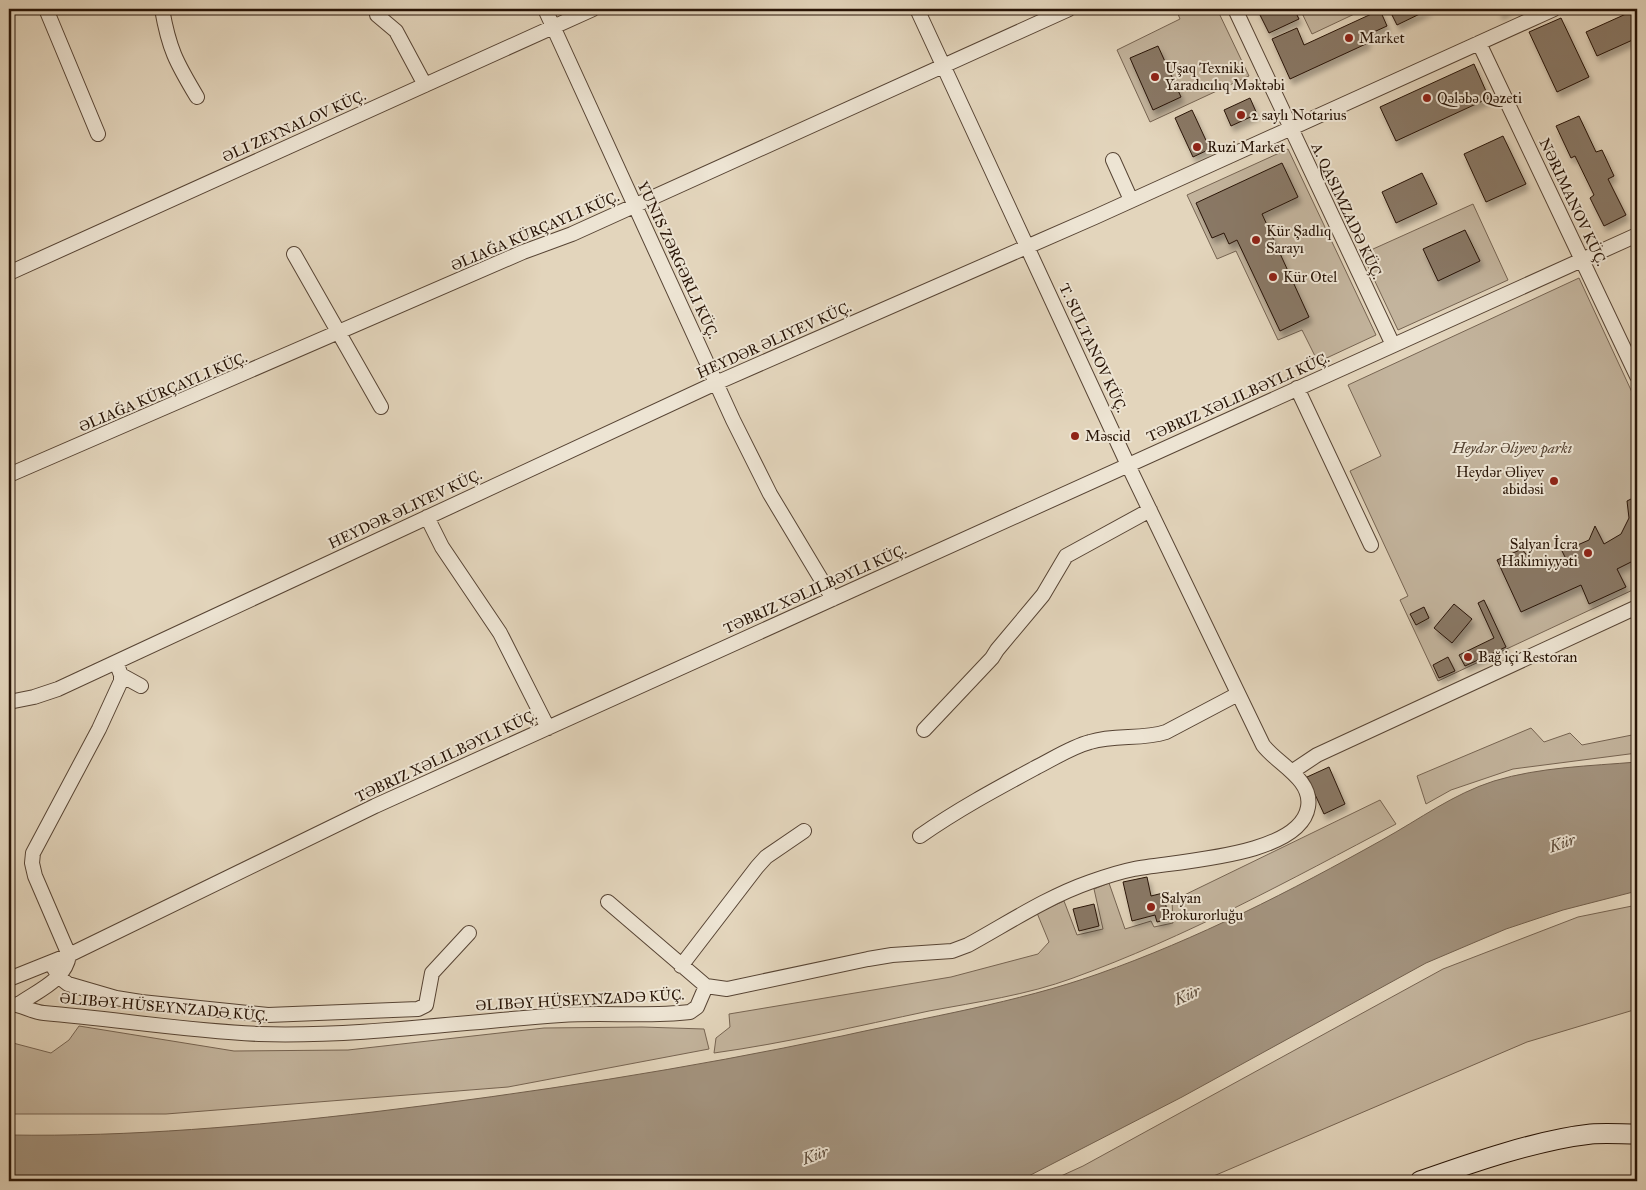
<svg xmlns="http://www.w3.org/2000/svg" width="1646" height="1190" viewBox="0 0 1646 1190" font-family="'IM FELL Great Primer',serif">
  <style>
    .green { fill: #c3b49d; stroke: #766452 }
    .water { fill: #a3937e; stroke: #72604e }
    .building { fill: #897865; stroke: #281406; filter: url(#shadow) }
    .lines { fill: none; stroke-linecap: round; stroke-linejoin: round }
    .street-casing { stroke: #574434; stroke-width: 16 }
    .secondary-casing { stroke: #281406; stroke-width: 21 }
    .street { stroke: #ede4d3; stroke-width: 14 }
    .secondary { stroke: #ede4d3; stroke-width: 19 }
    .poi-dot { fill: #8f2418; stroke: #ede4d3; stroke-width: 2 }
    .labels { text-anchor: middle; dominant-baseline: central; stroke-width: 4; stroke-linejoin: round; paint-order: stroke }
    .poi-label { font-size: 15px; fill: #281406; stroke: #ede4d3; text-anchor: start }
    .street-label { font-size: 15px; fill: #281406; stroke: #ede4d3 }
    .park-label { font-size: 15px; font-style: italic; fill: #564433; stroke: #ede4d3 }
    .water-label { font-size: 16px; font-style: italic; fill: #594736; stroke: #ede4d3 }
  </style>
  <defs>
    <filter id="shadow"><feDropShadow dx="3" dy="5.5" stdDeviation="2.5" flood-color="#0004"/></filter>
  </defs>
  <rect width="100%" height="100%" fill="#e3d5bc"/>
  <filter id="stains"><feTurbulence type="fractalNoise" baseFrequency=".004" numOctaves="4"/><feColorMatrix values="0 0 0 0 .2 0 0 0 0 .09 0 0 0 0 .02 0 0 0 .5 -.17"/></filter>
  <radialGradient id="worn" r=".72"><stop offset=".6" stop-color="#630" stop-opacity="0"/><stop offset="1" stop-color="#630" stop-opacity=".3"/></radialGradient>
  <path class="green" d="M1176,9H1217L1249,76L1150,122L1117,50L1180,19Z
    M1300,9H1365L1312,34Z
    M1288,149L1376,335L1318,362L1302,330L1278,340L1236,251L1217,259L1187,195Z
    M1473,204L1508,280L1398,330L1362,254Z
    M1579,278L1637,403V588L1438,681L1400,600L1408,596L1350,471L1381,456L1348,385Z
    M1531,728L1544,742L1570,733L1582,745L1637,734V753L1513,769L1451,790L1426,804L1417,776Z
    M1380,800L1396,824C1290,880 1186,937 1073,978C1027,995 977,1002 929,1011C858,1026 786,1043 714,1053L716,1038L730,1027L729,1014L951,977L1038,954L1049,942L1037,913L1064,901L1077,935L1103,929L1094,889L1109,883L1125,929L1151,921L1154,927L1173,923L1172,901Z
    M1637,905V1009L1527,1042L1202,1181H1050L1083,1166L1443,969L1578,917Z
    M79,1026L234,1051L348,1050L544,1028L642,1027L704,1029L709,1049L508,1087L166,1114H9V1040L13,1043L51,1053L69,1040Z"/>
  <path class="water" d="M1637,762V891L1563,910L1506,929L1426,963L1182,1097L1019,1181H9V1135C131,1137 252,1126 373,1112C531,1093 687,1069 842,1036C927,1017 1016,1003 1098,974C1197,939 1291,891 1382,840C1420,819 1453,794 1494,781C1540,767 1590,766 1637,762Z"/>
  <path class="building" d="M1257,9H1294L1299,19L1269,33Z
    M1389,9H1430L1397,25Z
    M1498,9H1510L1500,14Z
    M1637,9V38L1597,56L1586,32Z
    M1380,10L1387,26L1365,36L1368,43L1290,79L1272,39L1297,28L1304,45Z
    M1561,18L1589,77L1557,92L1529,32Z
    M1158,46L1181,97L1153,110L1130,58Z
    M1474,64L1489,98L1396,141L1380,107Z
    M1250,98L1257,114L1231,126L1224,110Z
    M1192,110L1210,149L1193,157L1175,118Z
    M1579,116L1596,152L1602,150L1614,176L1608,179L1626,215L1604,226L1590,198L1594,195L1575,156L1571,158L1556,126Z
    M1503,136L1526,184L1486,202L1464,154Z
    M1282,163L1298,197L1262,214L1309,317L1280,331L1237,240L1229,244L1224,233L1212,238L1196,203Z
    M1422,173L1437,204L1396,223L1382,192Z
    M1465,230L1480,261L1438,281L1423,249Z
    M1637,496V559L1617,569L1626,587L1589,604L1581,585L1521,612L1497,560L1522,549L1533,563L1547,567L1567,561L1558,543L1573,547L1589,540L1595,526L1604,544L1621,534L1629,518L1627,501Z
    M1484,600L1506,647L1465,666L1459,655L1494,638L1478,603Z
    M1454,604L1472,619L1452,643L1434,628Z
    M1424,607L1429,618L1416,625L1410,614Z
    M1448,657L1455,671L1439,678L1433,665Z
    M1329,767L1345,804L1324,814L1307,777Z
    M1147,877L1151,896L1163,893L1169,919L1157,922L1155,915L1132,921L1123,882Z
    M1094,904L1099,926L1079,931L1073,909Z"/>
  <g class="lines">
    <defs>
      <path id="street" d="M46,9L98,134
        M162,9C169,49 176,62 197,97
        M545,9L733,420L770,494L833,599
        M1235,9L1393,345
        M377,15L396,31L425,85
        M1479,43L1637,376
        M1113,160L1131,200
        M294,254L381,407
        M9,273L593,9
        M1297,388L1371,545
        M9,475L523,252L572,234L1069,9
        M427,517L442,547L500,633L548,728
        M121,675L141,686
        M9,702L34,697L58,689L716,383L1095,217L1554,9
        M924,730L992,658L997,650L1043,595L1066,556L1150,510
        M1293,771L1317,755L1637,607
        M920,836C957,810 996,789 1035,768C1053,759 1071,747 1090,742C1115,734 1142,740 1166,732L1238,694
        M608,902L706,986
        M51,963L59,977L68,984L116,998L141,1002L268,1015L418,1009L426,1005L432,973L469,933
        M681,966L757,867L766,857L804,831
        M9,979L69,955L375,806L1637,235
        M9,1004C22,1004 31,1012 44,1013C116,1019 187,1031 259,1034C359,1037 461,1022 561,1015C604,1012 647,1017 690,1012L697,1007L706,986L727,989L868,959L892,955L952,951L968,945C1008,923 1047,897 1090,882C1104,877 1119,872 1134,869C1174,861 1300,857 1308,807C1313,779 1277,764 1263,745L1128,465L917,9
        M19,1004C37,991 66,980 69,955L35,876L32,863L33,853L99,729L121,681V675L116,662"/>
      <path id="secondary" d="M1420,1181C1471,1163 1537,1140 1591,1134C1606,1133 1622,1134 1637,1134"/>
    </defs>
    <use href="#street" class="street-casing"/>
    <use href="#secondary" class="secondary-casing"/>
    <use href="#street" class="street"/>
    <use href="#secondary" class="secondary"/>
  </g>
  <g class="poi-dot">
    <circle cx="1349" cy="38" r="5"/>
    <circle cx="1155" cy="77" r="5"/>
    <circle cx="1427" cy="98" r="5"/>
    <circle cx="1241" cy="115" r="5"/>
    <circle cx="1197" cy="147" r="5"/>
    <circle cx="1256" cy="240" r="5"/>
    <circle cx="1273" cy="277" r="5"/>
    <circle cx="1075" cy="436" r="5"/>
    <circle cx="1554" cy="481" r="5"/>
    <circle cx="1588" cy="553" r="5"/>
    <circle cx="1468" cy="657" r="5"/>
    <circle cx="1151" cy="907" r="5"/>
  </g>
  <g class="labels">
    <g class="poi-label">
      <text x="1359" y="38">Market</text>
      <text x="1165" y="68">Uşaq Texniki<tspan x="1165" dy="17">Yaradıcılıq Məktəbi</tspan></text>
      <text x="1437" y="98">Qələbə Qəzeti</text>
      <text x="1251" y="115">2 saylı Notarius</text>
      <text x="1207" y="147">Ruzi Market</text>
      <text x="1266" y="231">Kür Şadlıq<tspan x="1266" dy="17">Sarayı</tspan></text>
      <text x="1283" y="277">Kür Otel</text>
      <text x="1085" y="436">Məscid</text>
      <text x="1544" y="472" text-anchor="end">Heydər Əliyev<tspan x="1544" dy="17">abidəsi</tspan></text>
      <text x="1578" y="544" text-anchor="end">Salyan İcra<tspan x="1578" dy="17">Hakimiyyəti</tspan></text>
      <text x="1478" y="657">Bağ içi Restoran</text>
      <text x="1161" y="898">Salyan<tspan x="1161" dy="17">Prokurorluğu</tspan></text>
    </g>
    <g class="street-label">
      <text transform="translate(294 126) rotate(-24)">ƏLI ZEYNALOV KÜÇ.</text>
      <text transform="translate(1573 202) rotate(65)">NƏRIMANOV KÜÇ.</text>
      <text transform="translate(1347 211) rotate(65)">A. QASIMZADƏ KÜÇ.</text>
      <text transform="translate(535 231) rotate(-23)">ƏLIAĞA KÜRÇAYLI KÜÇ.</text>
      <text transform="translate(678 260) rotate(65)">YUNIS ZƏRGƏRLI KÜÇ.</text>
      <text transform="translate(774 340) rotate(-24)">HEYDƏR ƏLIYEV KÜÇ.</text>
      <text transform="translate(1093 348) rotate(65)">T. SULTANOV KÜÇ.</text>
      <text transform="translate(163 392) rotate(-23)">ƏLIAĞA KÜRÇAYLI KÜÇ.</text>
      <text transform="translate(1238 397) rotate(-24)">TƏBRIZ XƏLILBƏYLI KÜÇ.</text>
      <text transform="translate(405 509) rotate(-25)">HEYDƏR ƏLIYEV KÜÇ.</text>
      <text transform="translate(815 589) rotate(-24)">TƏBRIZ XƏLILBƏYLI KÜÇ.</text>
      <text transform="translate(446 756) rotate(-25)">TƏBRIZ XƏLILBƏYLI KÜÇ.</text>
      <text transform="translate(580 1000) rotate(-3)">ƏLIBƏY HÜSEYNZADƏ KÜÇ.</text>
      <text transform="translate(164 1007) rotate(5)">ƏLIBƏY HÜSEYNZADƏ KÜÇ.</text>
    </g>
    <g class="park-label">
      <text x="1512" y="448">Heydər Əliyev parkı</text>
    </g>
    <g class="water-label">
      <text transform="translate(1562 843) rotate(-19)">Kür</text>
      <text transform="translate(1187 995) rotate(-24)">Kür</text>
      <text transform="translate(815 1155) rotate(-20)">Kür</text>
    </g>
  </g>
  <rect width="1646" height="1190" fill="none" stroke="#e3d5bc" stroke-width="30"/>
  <rect x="10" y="10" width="1626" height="1170" fill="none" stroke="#281406" stroke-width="2.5"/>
  <rect x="15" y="15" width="1616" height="1160" fill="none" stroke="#281406"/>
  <rect width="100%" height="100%" filter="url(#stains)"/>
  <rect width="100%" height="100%" fill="url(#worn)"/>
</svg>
